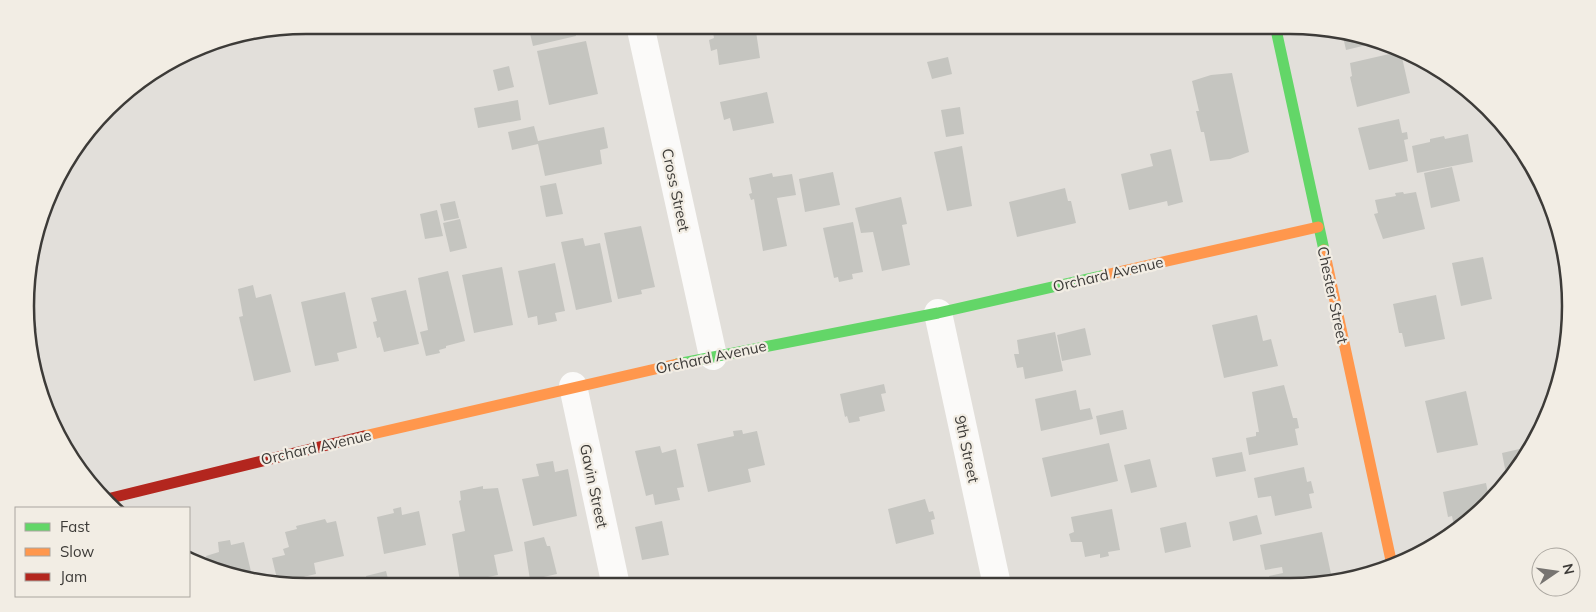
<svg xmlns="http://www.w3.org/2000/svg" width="1596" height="612" viewBox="0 0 1596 612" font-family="Mulish,sans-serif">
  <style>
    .building { fill: #c5c5c0 }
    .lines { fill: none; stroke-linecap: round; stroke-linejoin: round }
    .street { stroke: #fbfaf9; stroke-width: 28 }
    .fast { stroke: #63d668; stroke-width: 11 }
    .slow { stroke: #ff974d; stroke-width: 11 }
    .jam { stroke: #b3261e; stroke-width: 11 }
    .labels { text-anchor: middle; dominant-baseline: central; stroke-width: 4.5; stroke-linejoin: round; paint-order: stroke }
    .street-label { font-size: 15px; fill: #3d3b38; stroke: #f2ede4 }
    .rim { fill: none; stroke: #3d3b38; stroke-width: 2.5 }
  </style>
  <rect width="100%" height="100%" fill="#e2dfda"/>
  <path class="building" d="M528,25H573L576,36L533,46Z
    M722,25H755L760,58L719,65L717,49L711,51L709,40L714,38L712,27Z
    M1342,32L1363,35L1379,42L1346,50Z
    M586,41L598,94L549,105L537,51Z
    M1398,52L1401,53L1410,93L1357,107L1350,77L1352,76L1350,63Z
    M948,57L952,74L932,79L927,62Z
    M509,66L514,87L498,91L493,70Z
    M1232,73L1249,152L1230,159L1210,161L1204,132H1201L1196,111H1199L1192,81L1211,75Z
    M767,92L774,123L733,131L730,118L724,120L720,102Z
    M518,100L521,120L478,128L474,108Z
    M960,107L964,134L946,137L941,110Z
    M1399,119L1402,133L1407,132L1408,139L1404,140L1408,161L1369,170L1358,128Z
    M534,126L538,141L604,127L608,148L600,150L602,164L545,176L538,144L512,150L508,132Z
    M1468,134L1473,162L1417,173L1412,146L1430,142V139L1444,136L1445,139Z
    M962,146L972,206L947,211L934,152Z
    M1171,149L1183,202L1168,206L1167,201L1129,210L1121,174L1153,166L1150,154Z
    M1452,167L1460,201L1431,208L1424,173Z
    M833,172L840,205L805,212L799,179Z
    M772,173L773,177L792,174L796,195L777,198L787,246L763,251L754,199L751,200L749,194L752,193L749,178Z
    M556,183L563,214L546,217L540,186Z
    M1065,188L1068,201H1071L1076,223L1017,237L1009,202Z
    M1403,192L1404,194L1416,192L1425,229L1383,239L1374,214L1378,213L1375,200L1396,196L1395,193Z
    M901,197L907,224L902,225L910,265L882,271L873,232L861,233L855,208Z
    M455,201L459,218L444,221L440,204Z
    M437,210L443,236L425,239L420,214Z
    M460,219L467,248L450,252L443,223Z
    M853,222L863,272L852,274L853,279L839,282L838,277L834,278L823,228Z
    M641,226L655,287L641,290L642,294L618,299L604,233Z
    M583,238L585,246L600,243L612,302L576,310L561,242Z
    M1483,257L1492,299L1461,306L1452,263Z
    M555,263L565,311L555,313L557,321L538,325L537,316L528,318L518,271Z
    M502,267L513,325L474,333L462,275Z
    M448,271L465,341L446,346V348L439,350L440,353L426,356L420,332L428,330L418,278Z
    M253,285L256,298L271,294L291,372L254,381L239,317L243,316L238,289Z
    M406,290L419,344L384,352L380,337L377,338L373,322L377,321L371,298Z
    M28,292L37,330L29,331Z
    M345,292L357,348L337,353L339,361L315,366L301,302Z
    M1436,295L1445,339L1405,347L1402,333H1399L1393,304Z
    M1257,315L1263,341L1271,339L1278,366L1224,378L1212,325Z
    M1085,328L1091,355L1062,361L1057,335Z
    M1055,332L1063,371L1025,379L1023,367L1017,368L1014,354H1019L1017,340Z
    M39,354L47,400L30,361V356Z
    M884,384L886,393L881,394L885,411L859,417L860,421L849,423L847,416L845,417L840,394Z
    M1284,385L1293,418H1297L1299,428L1295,429L1298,445L1249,455L1246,438L1256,436V432H1259L1252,392Z
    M1076,390L1080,410L1090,408L1093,419L1041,431L1035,399Z
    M1466,391L1478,445L1437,453L1425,401Z
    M1123,410L1127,429L1100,435L1096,416Z
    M742,430L743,434L757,431L765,465L748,469L751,482L708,492L697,444L734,436L733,431Z
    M1109,443L1118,481L1051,497L1042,458Z
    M660,446L662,453L676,449L684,487L677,488L680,500L655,505L653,494L646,496L635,451Z
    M1533,446V447L1507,479L1502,453Z
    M1242,452L1246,471L1216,477L1212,458Z
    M1150,459L1157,487L1131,493L1124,465Z
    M553,461L555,472L568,469L577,516L533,526L522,479L539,476L536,464Z
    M1304,467L1307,482L1311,481L1314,493L1309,494L1312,508L1275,516L1271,496L1258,498L1254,478Z
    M1486,483L1489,498L1492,497L1475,517L1455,531L1452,516L1448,517L1443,492Z
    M483,486V489L498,488L513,551L494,555L498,575L478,579L479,587H461L452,534L465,531L459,501L461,500L460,491Z
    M925,499L929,512L933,511L935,519L931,520L934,534L896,544L888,509Z
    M401,507L402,515L419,511L426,545L384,554L377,517L394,513L393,509Z
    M1112,509L1120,550L1108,552L1109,556L1100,558V554L1085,557L1082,542H1071L1069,534L1074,532L1071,517Z
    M1257,515L1262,534L1233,541L1229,522Z
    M325,519L327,523L336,521L344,556L314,563L316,574L295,579L296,586L278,583L272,558L285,555L283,549L289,547L285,532L297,529L296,526Z
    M662,521L669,555L642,560L635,527Z
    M1186,522L1191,547L1165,553L1160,528Z
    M1322,532L1333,583L1271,585L1269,576L1283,573L1282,567L1265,570L1260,545Z
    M544,537L547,546H550L557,574L530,580L524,542Z
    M230,540L231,545L244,542L253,580L233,577L208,565L206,556L219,552L218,542Z
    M386,571L390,587H369L366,576Z
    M1199,580L1200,585H1184V583Z"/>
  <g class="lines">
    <path class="street" d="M640,25L713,356
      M938,313L997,585
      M573,386L616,586"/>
    <path class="fast" d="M1275,25L1324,250
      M677,364L938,313L1105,275"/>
    <path class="slow" d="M1324,250L1392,565
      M1105,275L1318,227
      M364,436L677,364"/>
    <path class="jam" d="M107,499L364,436"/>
  </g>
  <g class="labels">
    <g class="street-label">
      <text transform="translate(676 190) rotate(78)">Cross Street</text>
      <text transform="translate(1108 274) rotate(-13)">Orchard Avenue</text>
      <text transform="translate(1333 295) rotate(78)">Chester Street</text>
      <text transform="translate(711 357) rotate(-12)">Orchard Avenue</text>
      <text transform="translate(316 447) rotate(-13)">Orchard Avenue</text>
      <text transform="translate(967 449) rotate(78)">9th Street</text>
      <text transform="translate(594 486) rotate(78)">Gavin Street</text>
    </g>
  </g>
  <path d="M0 0H1596V612H0ZM306 34H1290A272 272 0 0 1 1562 306V306A272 272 0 0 1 1290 578H306A272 272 0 0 1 34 306V306A272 272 0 0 1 306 34Z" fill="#f2ede4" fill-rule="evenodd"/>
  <path class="rim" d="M306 34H1290A272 272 0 0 1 1562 306V306A272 272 0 0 1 1290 578H306A272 272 0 0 1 34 306V306A272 272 0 0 1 306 34Z"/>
  <rect x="15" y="507" width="175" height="90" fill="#f2ede4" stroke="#aaa69f"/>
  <rect x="25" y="523" width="25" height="8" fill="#63d668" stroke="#aaa69f"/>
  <text x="60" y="532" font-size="15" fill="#3d3b38">Fast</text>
  <rect x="25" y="548" width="25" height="8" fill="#ff974d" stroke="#aaa69f"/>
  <text x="60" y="557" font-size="15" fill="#3d3b38">Slow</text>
  <rect x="25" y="573" width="25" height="8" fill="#b3261e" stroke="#aaa69f"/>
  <text x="60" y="582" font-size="15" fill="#3d3b38">Jam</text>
  <g transform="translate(1556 572) rotate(77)"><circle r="24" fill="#f2ede4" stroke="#aaa69f"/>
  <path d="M0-4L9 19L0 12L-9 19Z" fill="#777471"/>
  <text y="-8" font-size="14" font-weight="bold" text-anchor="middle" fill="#3d3b38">N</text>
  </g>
</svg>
